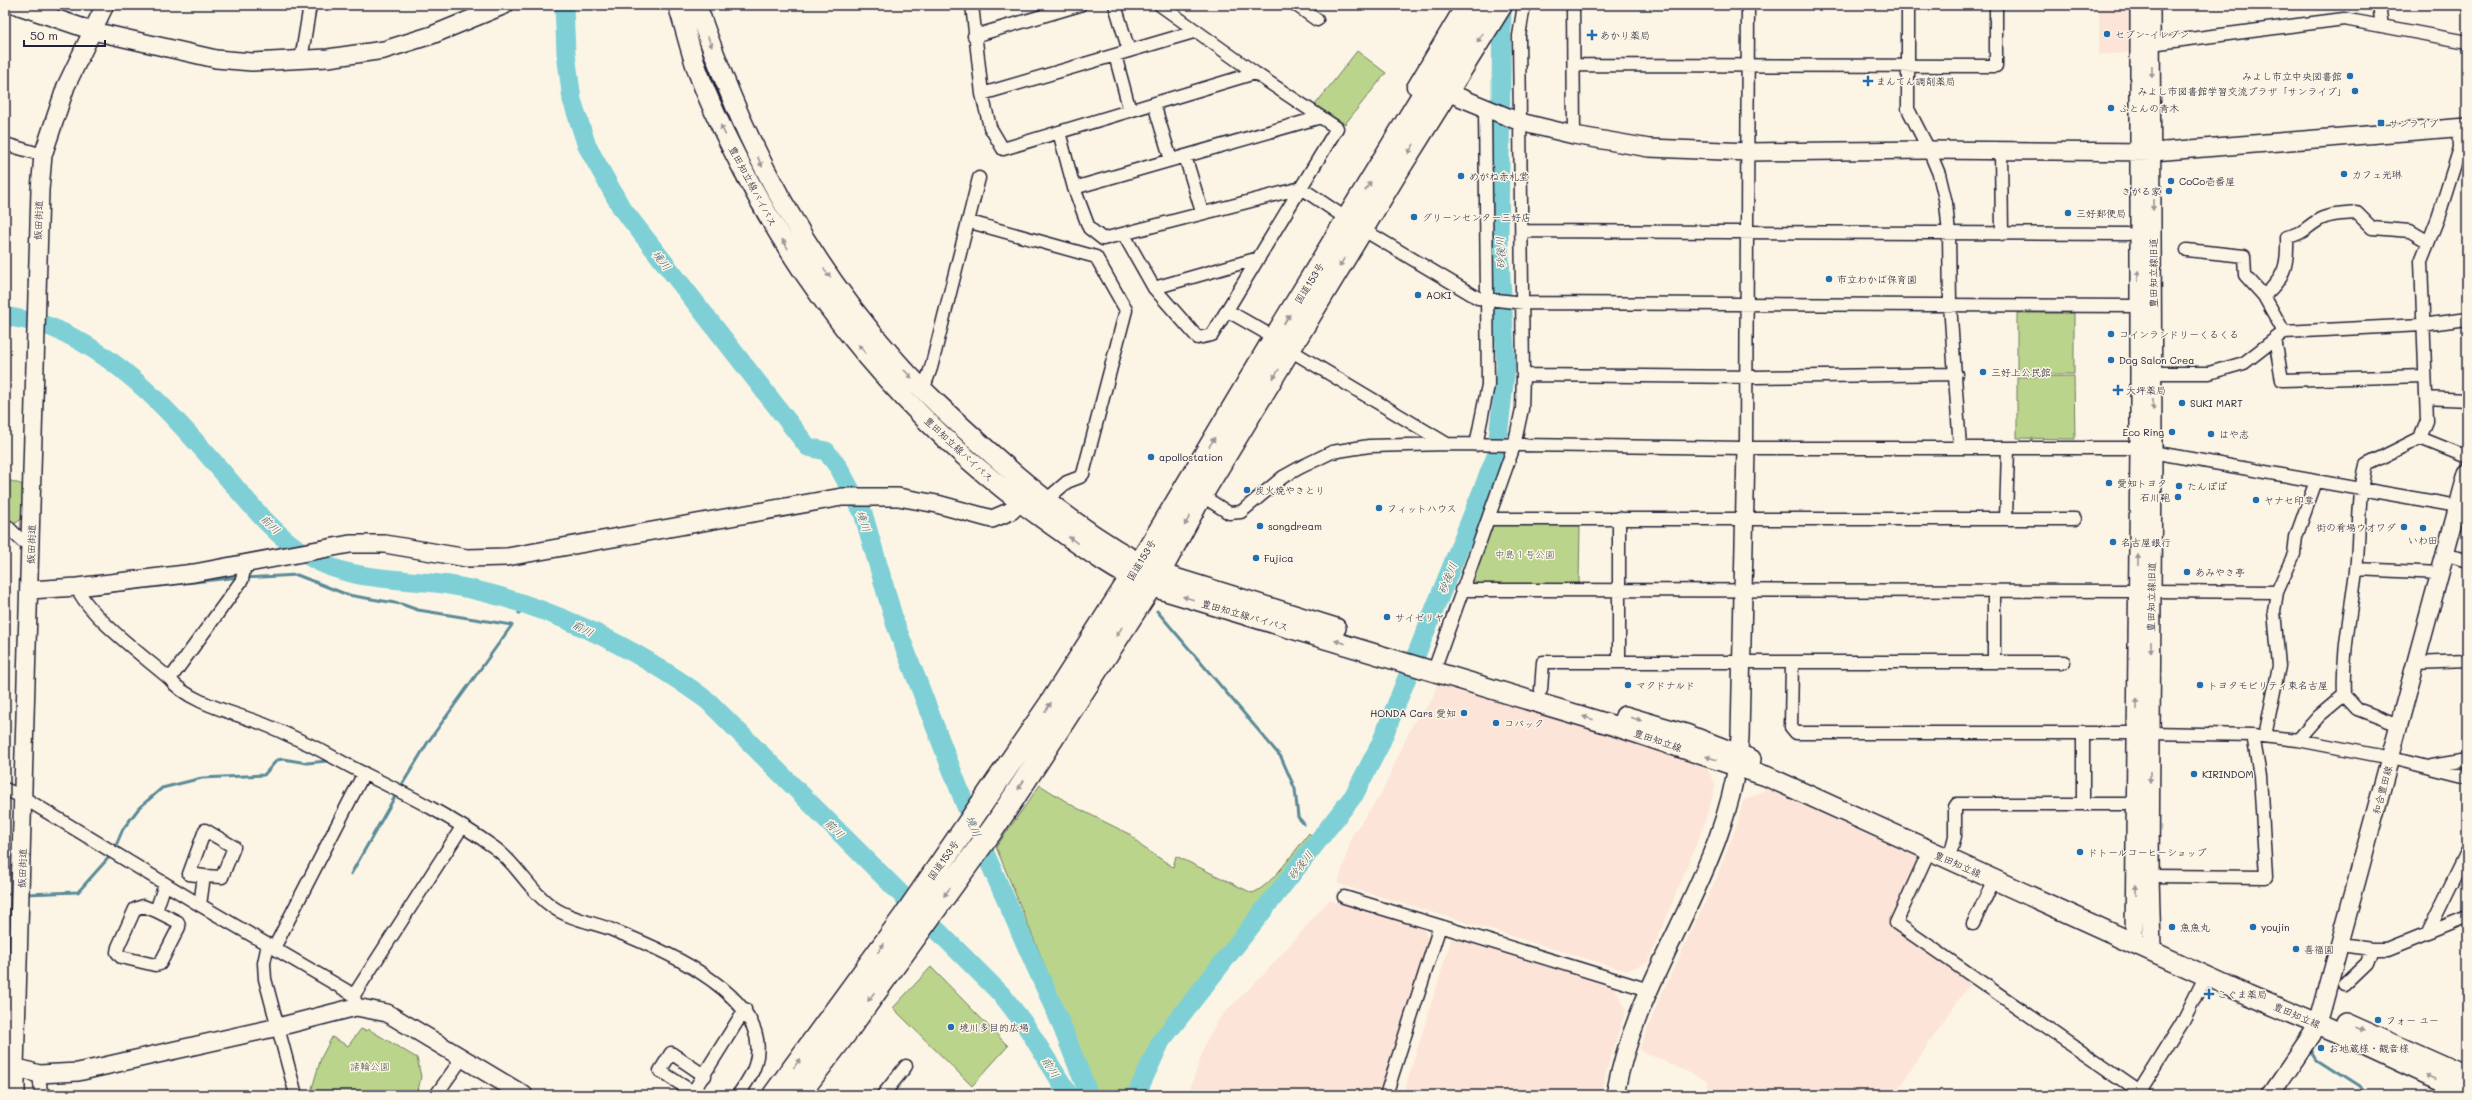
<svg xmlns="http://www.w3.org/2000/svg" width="2472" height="1100" viewBox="0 0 2472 1100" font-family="Mali,'Klee One',sans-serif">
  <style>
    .built { fill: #fce5d8 }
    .green { fill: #bbd48b; stroke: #6e7b63 }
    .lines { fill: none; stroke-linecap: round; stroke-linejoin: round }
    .stream { stroke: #5a8a98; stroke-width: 3 }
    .river { stroke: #7fd0d6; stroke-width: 19 }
    .street-casing { stroke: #22223b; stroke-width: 15 }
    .secondary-casing { stroke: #22223b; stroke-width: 20 }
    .primary-casing { stroke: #22223b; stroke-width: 22 }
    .highway-casing { stroke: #22223b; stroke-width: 25 }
    .street { stroke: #fcf5e5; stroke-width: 12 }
    .secondary { stroke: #fcf5e5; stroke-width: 17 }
    .primary { stroke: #fcf5e5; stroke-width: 19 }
    .highway { stroke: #fcf5e5; stroke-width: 22 }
    .oneway { fill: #9a9698 }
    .poi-dot { fill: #1f6fb2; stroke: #fcf5e5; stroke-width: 1.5 }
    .labels { text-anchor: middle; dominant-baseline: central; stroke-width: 3; stroke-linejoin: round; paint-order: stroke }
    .poi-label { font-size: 10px; fill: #22223b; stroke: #fcf5e5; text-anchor: start }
    .street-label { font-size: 10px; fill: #22223b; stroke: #fcf5e5 }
    .park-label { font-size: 10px; fill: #505753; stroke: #fcf5e5 }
    .water-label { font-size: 11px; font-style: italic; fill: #3e566a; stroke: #fcf5e5 }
  </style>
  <rect width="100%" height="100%" fill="#fcf5e5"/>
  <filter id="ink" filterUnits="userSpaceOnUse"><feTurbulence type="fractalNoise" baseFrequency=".025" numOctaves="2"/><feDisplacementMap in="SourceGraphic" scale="8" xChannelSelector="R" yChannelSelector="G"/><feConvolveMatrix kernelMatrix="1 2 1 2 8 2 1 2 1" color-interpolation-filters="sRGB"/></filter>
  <g filter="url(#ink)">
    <path class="built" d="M2099,5H2131V53L2099,55Z
      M1437,683L1705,765L1716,785L1703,828L1648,962L1627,971L1338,884L1352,835L1381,794L1413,723L1432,700Z
      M1767,789L1924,860L1893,923L1973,979L1894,1095H1707V1081L1639,1050L1660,997L1716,879L1737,824L1743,801Z
      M1329,900L1422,926L1428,938L1381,1095H1188L1205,1044L1220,1017L1264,974Z
      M1452,936L1614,986L1626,1009L1606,1073L1602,1095H1403Z"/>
    <path class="green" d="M1357,51L1386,73L1345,124L1315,105Z
      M2017,313H2074V374H2017Z
      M2074,376L2075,439L2017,438V377Z
      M5,479L23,485V518L16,523L5,518Z
      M1493,523L1580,525L1579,584L1470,585Z
      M1040,785L1075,807L1131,835L1141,846L1173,867L1176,856L1252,893C1270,888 1297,848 1309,833L1313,837L1146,1055L1130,1095H1098L996,847Z
      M931,967L1008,1046L972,1086L893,1008Z
      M368,1029L417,1058L421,1077L417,1095H310L321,1058L332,1037L348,1046L361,1029L366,1031Z"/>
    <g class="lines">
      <path class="stream" d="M244,578L297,575L348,595L401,604L418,610L512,625L428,742L400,788
        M88,594L239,577
        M1157,611L1281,757L1295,789L1298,817L1304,824
        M519,613L522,603
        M114,850L123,829L139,808L162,788L202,778L264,775L277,760L283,759L307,763L327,761L331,762
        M351,874L397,793
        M5,894H15
        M25,894L78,892L111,855
        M2313,1051L2318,1059L2360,1086L2362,1089V1095"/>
      <path class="river" d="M564,5L566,53L572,100L587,146L621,207L808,447L826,451L839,468L863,513L895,623L977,835L1059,1019L1089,1095
        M5,316C21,319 38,322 53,328C123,357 177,419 225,475C250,504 275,536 308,556C349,582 403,578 449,585C540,600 634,646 708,701L1003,996L1026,1026L1069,1095
        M1136,1095L1161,1041L1354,795L1380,745L1496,456L1506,366L1499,241L1502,5"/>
      <defs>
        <path id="street" d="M972,5L982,94L990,127L1003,149L1255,73
          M1115,5L1129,51
          M1296,5L1317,20
          M1573,5L1574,135
          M1908,5V109L1929,150L1939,174L1946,203L1949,234L1950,304L1960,448
          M2379,5L2382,26
          M974,36L1080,5
          M2151,44L2344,19L2467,42
          M1115,55L1130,111
          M301,60L310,5
          M1574,65L1996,66V5
          M1413,87L1462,5
          M982,94L1197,31
          M1154,104L1171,160
          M1059,132L1074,188L1089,228L1103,239L1301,188L1362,229L1478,298L1524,303L2138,306
          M5,144L43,155
          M2001,151L2002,234
          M1185,156L1202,212
          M1074,188L1321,117
          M970,222L1096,257L1126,310L1083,474L1080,477L1067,482L1045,501
          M1522,231L2128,234
          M1124,235L1154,288L1198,338L1212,335L1337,128L1255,73L1160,5
          M2187,250L2244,256L2245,275L2264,296
          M1154,288L1259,258
          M1228,311L1275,338
          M2284,332L2264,296C2285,277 2288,265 2287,237C2303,234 2304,229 2317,221C2328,214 2344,214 2357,213L2372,228L2410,231L2427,241
          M2275,339L2282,380L2425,376
          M1290,350L1447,444
          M2153,373H2209L2244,363L2284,332L2422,325L2467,319
          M1523,375L1757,377L1956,374
          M923,390L931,368L979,178
          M2426,398L2467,400
          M2420,438L2467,457
          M1476,445L1488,385L1485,110
          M1746,448L1748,5
          M1201,495L1229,513L1241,512L1283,477L1301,467L1332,452L1369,446L1447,444L1746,448H2129L2458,506
          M1619,518V662
          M1488,519H2075
          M2006,519L2008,448
          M5,524L22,541L31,543
          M2445,554L2467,561
          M2356,569L2440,573
          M77,587C86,614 147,659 170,679C186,701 230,712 255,721C273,727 290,736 308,744C327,753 346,765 365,774C410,796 455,819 495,848C518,865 530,892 554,908C572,920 596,923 615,931C664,950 776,998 755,1065C752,1076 744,1086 738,1095
          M1461,590L2138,591
          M2151,591L2277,592L2274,611L2279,666L2265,736
          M2277,592L2294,554L2296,537L2316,481
          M1792,662H1994V592
          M1994,662H2064
          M2415,663L2467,661
          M1434,670L1514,446L1522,409L1523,375L1519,36L1524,5
          M170,679L242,580L245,564
          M1541,690L1543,662H1792L1791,727L1796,733H2137
          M2344,695L2357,709L2399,725
          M2150,733L2253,735L2298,740L2391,758L2467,777
          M2083,734V804
          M2298,740L2319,716L2344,695C2342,653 2351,612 2356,571C2360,535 2357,500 2366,465L2420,438L2427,421L2421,261L2438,218L2460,148L2459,127
          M2431,766L2467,760
          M5,789L24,798L200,905L354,995L356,1007
          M1952,848L1955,836V807L1957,804H2125
          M1929,851L1896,923L2144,1095
          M2150,876L2266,877L2260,776L2253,735
          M1344,897L1440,926
          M200,905L204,876L222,877L234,847L205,830L189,874L204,876
          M156,911L143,906L135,909L118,947L117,952L121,957L155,965L160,964L179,927L178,922L156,911L165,884
          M1973,924L1994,880
          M2428,932L2467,852
          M268,944L264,963L265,979L296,1095
          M2340,945L2372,949
          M274,948L364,773
          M2344,985L2367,963L2372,949H2388L2467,917
          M354,995L462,827
          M39,1074L41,1092L46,1095
          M705,1076L671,1053L660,1071L693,1092L745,1009
          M2139,1092L2182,1023L2206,975
          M436,1095L463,1057
          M883,1095L906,1066
          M1386,1095L1440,926L1649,990"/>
        <path id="secondary" d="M16,5L93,31L216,59L252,62L328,58L384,50L432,35L505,5
          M2151,5L2153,451L2150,876L2152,949
          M1447,92L1520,122L1574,135L1649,148L1749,152L1929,150L2153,152L2467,127
          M30,590L77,587L194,573L350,544H385L467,558L507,557L842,497H898L937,504L992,519L1011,511L1020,502
          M2134,942L2139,448V5
          M5,1064L39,1074L78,1072L278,1027L356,1007L387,1013L524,1095
          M15,1068L40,190L43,155L66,86L105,5
          M1615,1095C1637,970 1733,866 1740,737L1746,448
          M2271,1095L2312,1035L2321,1013L2467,473"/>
        <path id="primary" d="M678,5C685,27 690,50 698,72C709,102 723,131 738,160C809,301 913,426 1042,518C1077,543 1110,569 1149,586L1615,726L1766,776L2248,995L2334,1031L2467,1093
          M697,5C704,29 714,52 723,76C764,180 821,277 896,361C926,395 960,425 993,455C1044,500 1097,543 1159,573L1336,628
          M1625,716L1686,734L1751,759
          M2346,1023L2467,1077
          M15,1095V1068"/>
        <path id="highway" d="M774,1095L904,917L1051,703L1140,564L1275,338L1478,5
          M798,1095L847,1031L995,826L1043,753L1159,573L1201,495L1394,176L1501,5"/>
      </defs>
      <use href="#street" class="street-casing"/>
      <use href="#secondary" class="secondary-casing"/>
      <use href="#primary" class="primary-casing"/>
      <use href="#highway" class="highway-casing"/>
      <use href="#street" class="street"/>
      <use href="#secondary" class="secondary"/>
      <use href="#primary" class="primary"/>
      <use href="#highway" class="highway"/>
    </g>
    <defs><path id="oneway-solid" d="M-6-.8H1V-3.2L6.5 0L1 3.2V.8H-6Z"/></defs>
    <g class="oneway">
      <use href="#oneway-solid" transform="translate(1480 38) rotate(122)"/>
      <use href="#oneway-solid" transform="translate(710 42) rotate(70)"/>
      <use href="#oneway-solid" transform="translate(2152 72) rotate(89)"/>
      <use href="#oneway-solid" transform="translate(723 130) rotate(-116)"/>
      <use href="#oneway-solid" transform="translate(1411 149) rotate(122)"/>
      <use href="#oneway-solid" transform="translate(760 162) rotate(65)"/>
      <use href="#oneway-solid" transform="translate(1368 186) rotate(-59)"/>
      <use href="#oneway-solid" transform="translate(2153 205) rotate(90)"/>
      <use href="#oneway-solid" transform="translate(785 244) rotate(-122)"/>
      <use href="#oneway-solid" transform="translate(1342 262) rotate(121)"/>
      <use href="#oneway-solid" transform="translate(827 273) rotate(54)"/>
      <use href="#oneway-solid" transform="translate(2138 276) rotate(-89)"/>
      <use href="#oneway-solid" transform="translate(1287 319) rotate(-58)"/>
      <use href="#oneway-solid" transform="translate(862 349) rotate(-130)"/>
      <use href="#oneway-solid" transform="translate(908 374) rotate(46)"/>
      <use href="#oneway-solid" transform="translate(1276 374) rotate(122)"/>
      <use href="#oneway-solid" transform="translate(2153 405) rotate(90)"/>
      <use href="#oneway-solid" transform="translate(1212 442) rotate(-59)"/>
      <use href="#oneway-solid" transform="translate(1187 521) rotate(119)"/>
      <use href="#oneway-solid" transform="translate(1073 540) rotate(-144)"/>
      <use href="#oneway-solid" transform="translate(2138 560) rotate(-90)"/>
      <use href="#oneway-solid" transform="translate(1188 598) rotate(-164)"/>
      <use href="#oneway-solid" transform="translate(1119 632) rotate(122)"/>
      <use href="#oneway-solid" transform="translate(1340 642) rotate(-164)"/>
      <use href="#oneway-solid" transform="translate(2151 647) rotate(90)"/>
      <use href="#oneway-solid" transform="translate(2137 704) rotate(-90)"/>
      <use href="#oneway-solid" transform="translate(1048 707) rotate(-55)"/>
      <use href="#oneway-solid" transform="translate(1588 718) rotate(-163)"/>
      <use href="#oneway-solid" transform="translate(1636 719) rotate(17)"/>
      <use href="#oneway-solid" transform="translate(1711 758) rotate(-162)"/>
      <use href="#oneway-solid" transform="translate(2150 777) rotate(90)"/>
      <use href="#oneway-solid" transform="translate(1021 785) rotate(123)"/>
      <use href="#oneway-solid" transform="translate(2136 890) rotate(-90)"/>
      <use href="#oneway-solid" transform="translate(947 892) rotate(126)"/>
      <use href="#oneway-solid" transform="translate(881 948) rotate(-54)"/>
      <use href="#oneway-solid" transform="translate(871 997) rotate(125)"/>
      <use href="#oneway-solid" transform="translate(2360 1029) rotate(23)"/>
      <use href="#oneway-solid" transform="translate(797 1063) rotate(-54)"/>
      <use href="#oneway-solid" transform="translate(2431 1077) rotate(-155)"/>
    </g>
  </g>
  <g class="poi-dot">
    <circle cx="2107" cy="34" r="4"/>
    <path d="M1590 29h4v4h4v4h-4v4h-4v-4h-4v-4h4z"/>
    <circle cx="2350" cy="76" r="4"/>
    <path d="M1866 75h4v4h4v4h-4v4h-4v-4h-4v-4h4z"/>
    <circle cx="2355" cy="91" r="4"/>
    <circle cx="2111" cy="108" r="4"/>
    <rect x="2377" y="119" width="8" height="8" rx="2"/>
    <circle cx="2344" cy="174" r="4"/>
    <circle cx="1461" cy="176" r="4"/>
    <circle cx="2171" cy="181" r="4"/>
    <circle cx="2169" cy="191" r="4"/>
    <circle cx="2068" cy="213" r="4"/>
    <circle cx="1414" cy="217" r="4"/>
    <circle cx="1829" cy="279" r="4"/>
    <circle cx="1418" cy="295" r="4"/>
    <circle cx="2111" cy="334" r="4"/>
    <circle cx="2111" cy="360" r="4"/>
    <circle cx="1983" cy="372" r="4"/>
    <path d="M2116 384h4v4h4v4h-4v4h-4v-4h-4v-4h4z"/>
    <circle cx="2182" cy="403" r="4"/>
    <circle cx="2172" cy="432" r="4"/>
    <circle cx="2211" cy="434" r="4"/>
    <circle cx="1151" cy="457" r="4"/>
    <circle cx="2109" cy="483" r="4"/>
    <circle cx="2179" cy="486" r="4"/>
    <circle cx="1247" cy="490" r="4"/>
    <circle cx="2178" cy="497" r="4"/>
    <circle cx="2256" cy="500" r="4"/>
    <circle cx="1379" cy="508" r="4"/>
    <circle cx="1260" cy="526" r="4"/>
    <circle cx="2404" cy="527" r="4"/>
    <circle cx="2423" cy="528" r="4"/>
    <circle cx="2113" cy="542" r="4"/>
    <circle cx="1256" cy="558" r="4"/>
    <circle cx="2187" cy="572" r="4"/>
    <circle cx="1387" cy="617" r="4"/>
    <circle cx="1628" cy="685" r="4"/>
    <circle cx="2200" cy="685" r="4"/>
    <circle cx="1464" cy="713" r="4"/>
    <circle cx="1496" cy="723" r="4"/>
    <circle cx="2194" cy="774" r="4"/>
    <circle cx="2080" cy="852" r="4"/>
    <circle cx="2172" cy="927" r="4"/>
    <circle cx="2253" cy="927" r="4"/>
    <circle cx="2296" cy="949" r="4"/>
    <path d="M2207 988h4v4h4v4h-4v4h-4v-4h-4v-4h4z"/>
    <circle cx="2378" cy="1020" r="4"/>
    <circle cx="951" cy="1027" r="4"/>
    <circle cx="2321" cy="1048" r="4"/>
  </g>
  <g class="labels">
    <g class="poi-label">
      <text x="2115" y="34">セブン-イレブン</text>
      <text x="1600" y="35">あかり薬局</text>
      <text x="2342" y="76" text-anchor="end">みよし市立中央図書館</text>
      <text x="1876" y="81">まんてん調剤薬局</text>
      <text x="2347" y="91" text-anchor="end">みよし市図書館学習交流プラザ「サンライブ」</text>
      <text x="2119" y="108">ふとんの青木</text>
      <text x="2389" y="123">サンライブ</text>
      <text x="2352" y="174">カフェ光琳</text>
      <text x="1469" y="176">めがね赤札堂</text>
      <text x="2179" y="181">CoCo壱番屋</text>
      <text x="2161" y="191" text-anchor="end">きがる家</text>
      <text x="2076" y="213">三好郵便局</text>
      <text x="1422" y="217">グリーンセンター三好店</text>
      <text x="1837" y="279">市立わかば保育園</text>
      <text x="1426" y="295">AOKI</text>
      <text x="2119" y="334">コインランドリーくるくる</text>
      <text x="2119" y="360">Dog Salon Crea</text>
      <text x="1991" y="372">三好上公民館</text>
      <text x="2126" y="390">大坪薬局</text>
      <text x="2190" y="403">SUKI MART</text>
      <text x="2164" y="432" text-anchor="end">Eco Ring</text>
      <text x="2219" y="434">はや志</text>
      <text x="1159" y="457">apollostation</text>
      <text x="2117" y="483">愛知トヨタ</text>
      <text x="2187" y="486">たんぽぽ</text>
      <text x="1255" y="490">炭火焼やきとり</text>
      <text x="2170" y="497" text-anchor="end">石川鞄</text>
      <text x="2264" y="500">ヤナセ印章</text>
      <text x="1387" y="508">フィットハウス</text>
      <text x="1268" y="526">songdream</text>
      <text x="2396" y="527" text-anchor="end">街の肴場ウオワダ</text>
      <text x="2423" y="540" text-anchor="middle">いわ田</text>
      <text x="2121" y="542">名古屋銀行</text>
      <text x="1264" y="558">Fujica</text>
      <text x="2195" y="572">あみやき亭</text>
      <text x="1395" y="617">サイゼリヤ</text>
      <text x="1636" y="685">マクドナルド</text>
      <text x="2208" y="685">トヨタモビリティ東名古屋</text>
      <text x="1456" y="713" text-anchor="end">HONDA Cars 愛知</text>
      <text x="1504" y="723">コバック</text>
      <text x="2202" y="774">KIRINDOM</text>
      <text x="2088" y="852">ドトールコーヒーショップ</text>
      <text x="2180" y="927">魚魚丸</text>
      <text x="2261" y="927">youjin</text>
      <text x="2304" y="949">喜福園</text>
      <text x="2217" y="994">こぐま薬局</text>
      <text x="2386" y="1020">フォー ユー</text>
      <text x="959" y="1027">境川多目的広場</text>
      <text x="2329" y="1048">お地蔵様・観音様</text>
    </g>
    <g class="street-label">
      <text transform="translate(753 186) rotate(62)">豊田知立線バイパス</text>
      <text transform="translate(38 220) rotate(-88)">飯田街道</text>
      <text transform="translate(2153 273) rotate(-90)">豊田知立線旧道</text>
      <text transform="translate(1309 283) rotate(-58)">国道153号</text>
      <text transform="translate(959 449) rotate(43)">豊田知立線バイパス</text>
      <text transform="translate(31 544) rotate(-88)">飯田街道</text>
      <text transform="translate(1141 560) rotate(-59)">国道153号</text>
      <text transform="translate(2151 597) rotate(-89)">豊田知立線旧道</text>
      <text transform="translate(1245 615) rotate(16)">豊田知立線バイパス</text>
      <text transform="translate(1658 740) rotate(19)">豊田知立線</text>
      <text transform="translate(2382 790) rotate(-75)">和合豊田線</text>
      <text transform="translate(943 860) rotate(-55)">国道153号</text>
      <text transform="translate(1958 864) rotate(24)">豊田知立線</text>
      <text transform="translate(22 868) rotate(-88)">飯田街道</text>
      <text transform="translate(2297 1015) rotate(23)">豊田知立線</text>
    </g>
    <g class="park-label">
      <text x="1525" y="554">中島１号公園</text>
      <text x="370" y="1066">諸輪公園</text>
    </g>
    <g class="water-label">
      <text transform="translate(1500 253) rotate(-92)">砂後川</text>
      <text transform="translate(662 260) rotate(52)">境川</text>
      <text transform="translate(864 521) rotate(71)">境川</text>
      <text transform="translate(271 524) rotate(44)">前川</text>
      <text transform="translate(1447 578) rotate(-68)">砂後川</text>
      <text transform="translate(583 628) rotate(28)">前川</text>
      <text transform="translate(974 826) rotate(68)">境川</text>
      <text transform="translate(835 828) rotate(45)">前川</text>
      <text transform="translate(1300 865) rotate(-52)">砂後川</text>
      <text transform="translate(1051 1067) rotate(58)">前川</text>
    </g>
  </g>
  <rect width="2472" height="1100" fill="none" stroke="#fcf5e5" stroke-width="20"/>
  <rect x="10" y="10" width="2452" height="1080" fill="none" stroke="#22223b" stroke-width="1.5" filter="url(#ink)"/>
  <path d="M24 40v6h81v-6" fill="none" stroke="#22223b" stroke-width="2"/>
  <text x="30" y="40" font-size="12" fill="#22223b" stroke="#fcf5e5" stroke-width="3" paint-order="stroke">50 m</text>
</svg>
